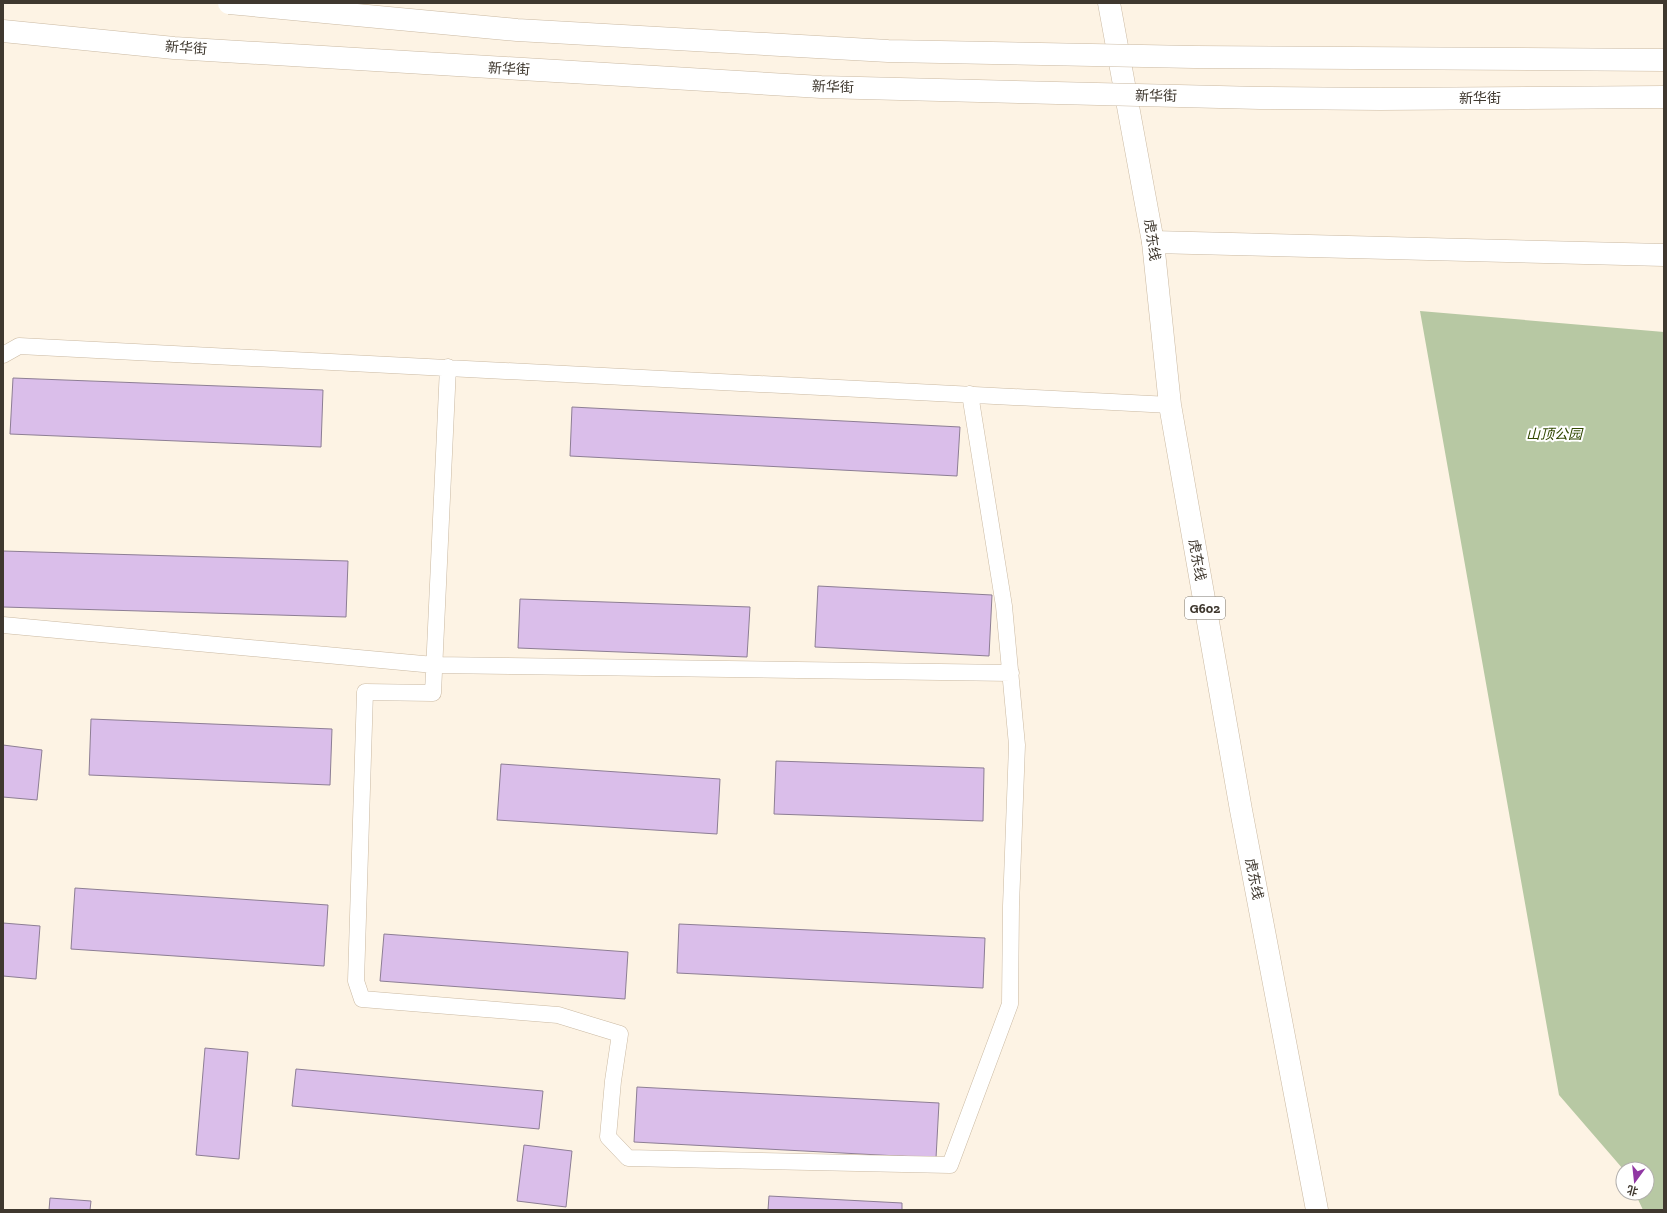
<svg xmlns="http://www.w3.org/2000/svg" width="1667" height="1213" viewBox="0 0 1667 1213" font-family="'Zilla Slab','Noto Sans SC',serif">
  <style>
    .green { fill: #b7c8a3 }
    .building { fill: #dabeea; stroke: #8d7e94 }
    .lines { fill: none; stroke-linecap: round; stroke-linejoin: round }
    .lane-casing { stroke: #cab9a2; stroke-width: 17 }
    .secondary-casing { stroke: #cab9a2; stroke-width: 23 }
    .highway-casing { stroke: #cab9a2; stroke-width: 23 }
    .lane { stroke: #fff; stroke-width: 16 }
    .secondary { stroke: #fff; stroke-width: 22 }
    .highway { stroke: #fff; stroke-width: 22 }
    .secondary-bridge-casing { stroke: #cab9a2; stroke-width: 23; stroke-linecap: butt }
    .secondary-bridge { stroke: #fff; stroke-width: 22 }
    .labels { text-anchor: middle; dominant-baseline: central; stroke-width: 4; stroke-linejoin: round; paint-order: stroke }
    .shield { fill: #fff; stroke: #79746d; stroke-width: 1 }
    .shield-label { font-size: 13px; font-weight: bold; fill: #3f382f }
    .street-label { font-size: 14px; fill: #3f382f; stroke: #fff }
    .park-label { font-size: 14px; font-style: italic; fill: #314800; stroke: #fff }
  </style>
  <rect width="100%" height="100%" fill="#fdf3e4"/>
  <path class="green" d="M1420,311L1664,332V1210H1643L1635,1193H1647V1169H1623L1559,1095Z"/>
  <path class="building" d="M13,378L323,390L321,447L10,434Z
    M572,407L960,427L957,476L570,456Z
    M3,551L348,561L346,617L3,607Z
    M818,586L992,595L989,656L815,647Z
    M520,599L750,607L747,657L518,648Z
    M91,719L332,729L330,785L89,775Z
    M3,745L42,750L37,800L3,797Z
    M776,761L984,768L983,821L774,814Z
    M501,764L720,779L717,834L497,820Z
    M75,888L328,905L324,966L71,949Z
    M3,923L40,926L36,979L3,976Z
    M679,924L985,938L983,988L677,973Z
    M384,934L628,952L625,999L380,981Z
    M205,1048L248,1052L239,1159L196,1155Z
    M296,1069L543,1091L539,1129L292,1106Z
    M637,1087L939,1103L936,1158L634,1142Z
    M524,1145L572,1151L566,1207L517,1201Z
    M769,1196L902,1203V1210H768Z
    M50,1198L91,1201L90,1210H49Z"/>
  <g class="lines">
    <defs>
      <path id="lane" d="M3,355L19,346L1170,405
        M448,367L433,693L365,692L356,981L362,999L558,1015L620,1034L613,1081L608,1137L628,1158L950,1165L1010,1004L1011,906L1017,745L1004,606L970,394
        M3,625L434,665L1011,673"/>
      <path id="secondary" d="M1153,242L1664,255"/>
      <path id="highway" d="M1109,3L1153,242L1170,405L1241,810L1317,1210"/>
    </defs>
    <use href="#lane" class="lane-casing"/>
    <use href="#secondary" class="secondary-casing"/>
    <use href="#highway" class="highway-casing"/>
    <use href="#lane" class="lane"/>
    <use href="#secondary" class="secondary"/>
    <use href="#highway" class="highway"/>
    <defs>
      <path id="secondary-bridge" d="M229,3L517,30L888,51L1194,57L1664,60
        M3,31L174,48L821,87L1260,98L1380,99L1664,97"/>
    </defs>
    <use href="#secondary-bridge" class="secondary-bridge-casing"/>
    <use href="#secondary-bridge" class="secondary-bridge"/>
  </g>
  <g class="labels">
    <rect class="shield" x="1185" y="597" width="40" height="22" rx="3"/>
    <g class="shield-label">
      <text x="1205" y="608">G602</text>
    </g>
    <g class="street-label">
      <text transform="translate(186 48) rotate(4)">新华街</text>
      <text transform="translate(509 69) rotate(3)">新华街</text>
      <text transform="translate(833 87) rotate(2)">新华街</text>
      <text transform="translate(1156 96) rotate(1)">新华街</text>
      <text x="1480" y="98">新华街</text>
      <text transform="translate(1152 240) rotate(82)">虎东线</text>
      <text transform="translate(1197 560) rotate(80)">虎东线</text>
      <text transform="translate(1254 879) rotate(79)">虎东线</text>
    </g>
    <g class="park-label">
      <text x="1554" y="434">山顶公园</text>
    </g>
  </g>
  <rect width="1667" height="1213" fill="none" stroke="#3f382f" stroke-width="8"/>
  <g transform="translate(1635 1181) rotate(195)"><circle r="19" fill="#ffffff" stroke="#b2afac"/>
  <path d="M0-3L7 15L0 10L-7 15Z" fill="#9037a3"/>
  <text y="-6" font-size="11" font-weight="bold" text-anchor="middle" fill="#3f382f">北</text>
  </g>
</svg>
